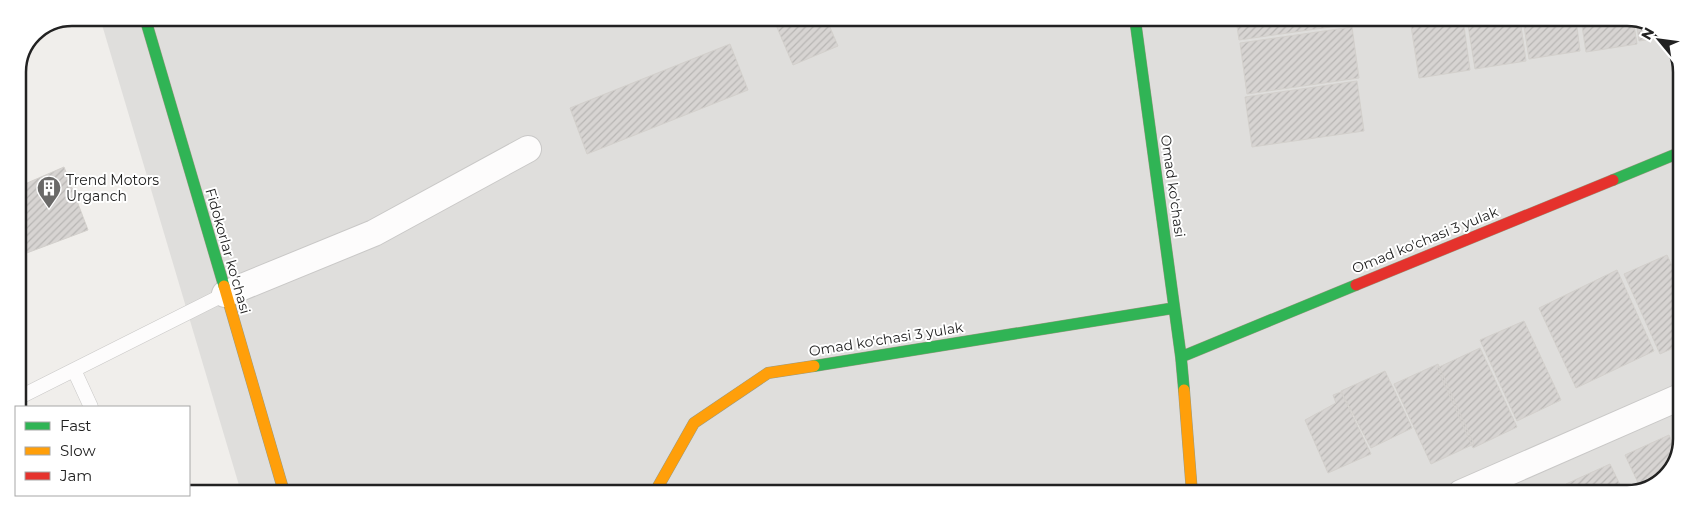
<svg xmlns="http://www.w3.org/2000/svg" width="1699" height="511" viewBox="0 0 1699 511" font-family="Montserrat,sans-serif">
  <style>
    .residential { fill: #dfdedc }
    .building { fill: url(#building-hatch); stroke: #d3d0cc }
    .lines { fill: none; stroke-linecap: round; stroke-linejoin: round }
    .lane-casing { stroke: #c9c8c7; stroke-width: 15 }
    .street-casing { stroke: #c9c8c7; stroke-width: 28 }
    .fast-casing { stroke: #999a82; stroke-width: 12 }
    .slow-casing { stroke: #999a82; stroke-width: 12 }
    .jam-casing { stroke: #999a82; stroke-width: 12 }
    .lane { stroke: #fdfcfc; stroke-width: 14 }
    .street { stroke: #fdfcfc; stroke-width: 26 }
    .fast { stroke: #30b455; stroke-width: 11 }
    .slow { stroke: #ff9f0a; stroke-width: 11 }
    .jam { stroke: #e5322d; stroke-width: 11 }
    .labels { text-anchor: middle; dominant-baseline: central; stroke-width: 4; stroke-linejoin: round; paint-order: stroke }
    .poi-label { font-size: 14px; fill: #222; stroke: #fff; text-anchor: start }
    .street-label { font-size: 14px; fill: #222; stroke: #fff }
    .rim { fill: none; stroke: #222; stroke-width: 2.5 }
  </style>
  <defs>
    <pattern id="building-hatch" width="6" height="6" patternUnits="userSpaceOnUse" patternTransform="scale(1.25)"><rect width="6" height="6" fill="#d7d4d2"/><path d="M-1 1l2-2M0 6l6-6M5 7l2-2" fill="none" stroke="#b8b6b4"/></pattern>
  </defs>
  <rect width="100%" height="100%" fill="#f0eeeb"/>
  <path class="residential" d="M100,18L1641,19L1670,39L1681,68L1680,453L1660,482L1627,493L241,492Z"/>
  <path class="building" d="M773,18H826L838,46L793,65Z
    M1236,19H1350L1351,24L1239,40Z
    M1410,19H1463L1470,70L1419,78Z
    M1467,19H1520L1526,61L1475,69Z
    M1523,19H1576L1580,51L1529,59Z
    M1581,19H1633L1637,44L1586,52Z
    M1636,19H1641L1667,37L1639,41Z
    M1352,27L1359,78L1247,94L1240,43Z
    M730,44L748,90L587,154L570,108Z
    M1357,81L1364,131L1252,147L1245,97Z
    M64,167L88,230L24,254L18,240V187Z
    M1667,255L1680,283V345L1660,354L1624,274Z
    M1680,255V277L1672,259Z
    M1617,270L1654,351L1576,388L1539,308Z
    M1524,321L1561,400L1517,421L1480,340Z
    M1480,348L1517,427L1473,448L1437,368Z
    M1438,364L1474,444L1431,464L1394,384Z
    M1385,371L1412,428L1371,448L1341,391Z
    M1341,392L1371,454L1328,473L1305,420L1336,403L1333,395Z
    M1669,435L1678,455L1660,482L1641,489L1625,455Z
    M1610,464L1624,493H1570L1566,484Z"/>
  <g class="lines">
    <defs>
      <path id="lane" d="M74,370L91,407
        M18,398L225,294"/>
      <path id="street" d="M225,294L374,233L528,149
        M1461,493L1680,397"/>
      <path id="fast" d="M145,18L224,286
        M1135,19L1181,357L1184,390
        M1613,180L1681,152
        M1181,357L1356,285
        M814,366L1174,308"/>
      <path id="slow" d="M224,286L284,492
        M1184,390L1192,493
        M655,492L694,423L768,373L814,366"/>
      <path id="jam" d="M1356,285L1613,180"/>
    </defs>
    <use href="#lane" class="lane-casing"/>
    <use href="#street" class="street-casing"/>
    <use href="#fast" class="fast-casing"/>
    <use href="#slow" class="slow-casing"/>
    <use href="#jam" class="jam-casing"/>
    <use href="#lane" class="lane"/>
    <use href="#street" class="street"/>
    <use href="#fast" class="fast"/>
    <use href="#slow" class="slow"/>
    <use href="#jam" class="jam"/>
  </g>
  <defs>
    <symbol id="building-pin" viewBox="-11 -11 22 30"><path d="M0 17L-7.5 6A9.5 9.5 0 1 1 7.5 6Z" fill="#6a6968" stroke="#fff"/><path d="M-4-6H4V6H1V3H-1V6H-4ZM-2.5-4.3h1.7v1.8h-1.7ZM.8-4.3h1.7v1.8H.8ZM-2.5-1h1.7V.8h-1.7ZM.8-1h1.7V.8H.8Z" fill="#fff"/></symbol>
  </defs>
  <g fill-rule="evenodd">
    <use href="#building-pin" x="35" y="174" width="28" height="38"/>
  </g>
  <g class="labels">
    <g class="poi-label">
      <text x="66" y="180">Trend Motors<tspan x="66" dy="16">Urganch</tspan></text>
    </g>
    <g class="street-label">
      <text transform="translate(1173 186) rotate(82)">Omad ko'chasi</text>
      <text transform="translate(1425 240) rotate(-22)">Omad ko'chasi 3 yulak</text>
      <text transform="translate(228 251) rotate(74)">Fidokorlar ko'chasi</text>
      <text transform="translate(886 339) rotate(-9)">Omad ko'chasi 3 yulak</text>
    </g>
  </g>
  <path d="M0 0H1699V511H0ZM72 26H1627A46 46 0 0 1 1673 72V439A46 46 0 0 1 1627 485H72A46 46 0 0 1 26 439V72A46 46 0 0 1 72 26Z" fill="#fff" fill-rule="evenodd"/>
  <path class="rim" d="M72 26H1627A46 46 0 0 1 1673 72V439A46 46 0 0 1 1627 485H72A46 46 0 0 1 26 439V72A46 46 0 0 1 72 26Z"/>
  <rect x="15" y="406" width="175" height="90" fill="#ffffff" stroke="#a7a7a7"/>
  <rect x="25" y="422" width="25" height="8" fill="#30b455" stroke="#a7a7a7"/>
  <text x="60" y="431" font-size="15" fill="#222222">Fast</text>
  <rect x="25" y="447" width="25" height="8" fill="#ff9f0a" stroke="#a7a7a7"/>
  <text x="60" y="456" font-size="15" fill="#222222">Slow</text>
  <rect x="25" y="472" width="25" height="8" fill="#e5322d" stroke="#a7a7a7"/>
  <text x="60" y="481" font-size="15" fill="#222222">Jam</text>
  <g transform="translate(1659 40) rotate(299)" stroke="#ffffff" stroke-width="4" paint-order="stroke">
  <path d="M0-4L9 19L0 12L-9 19Z" fill="#222222"/>
  <text y="-8" font-size="14" font-weight="bold" text-anchor="middle" fill="#222222">N</text>
  </g>
</svg>
